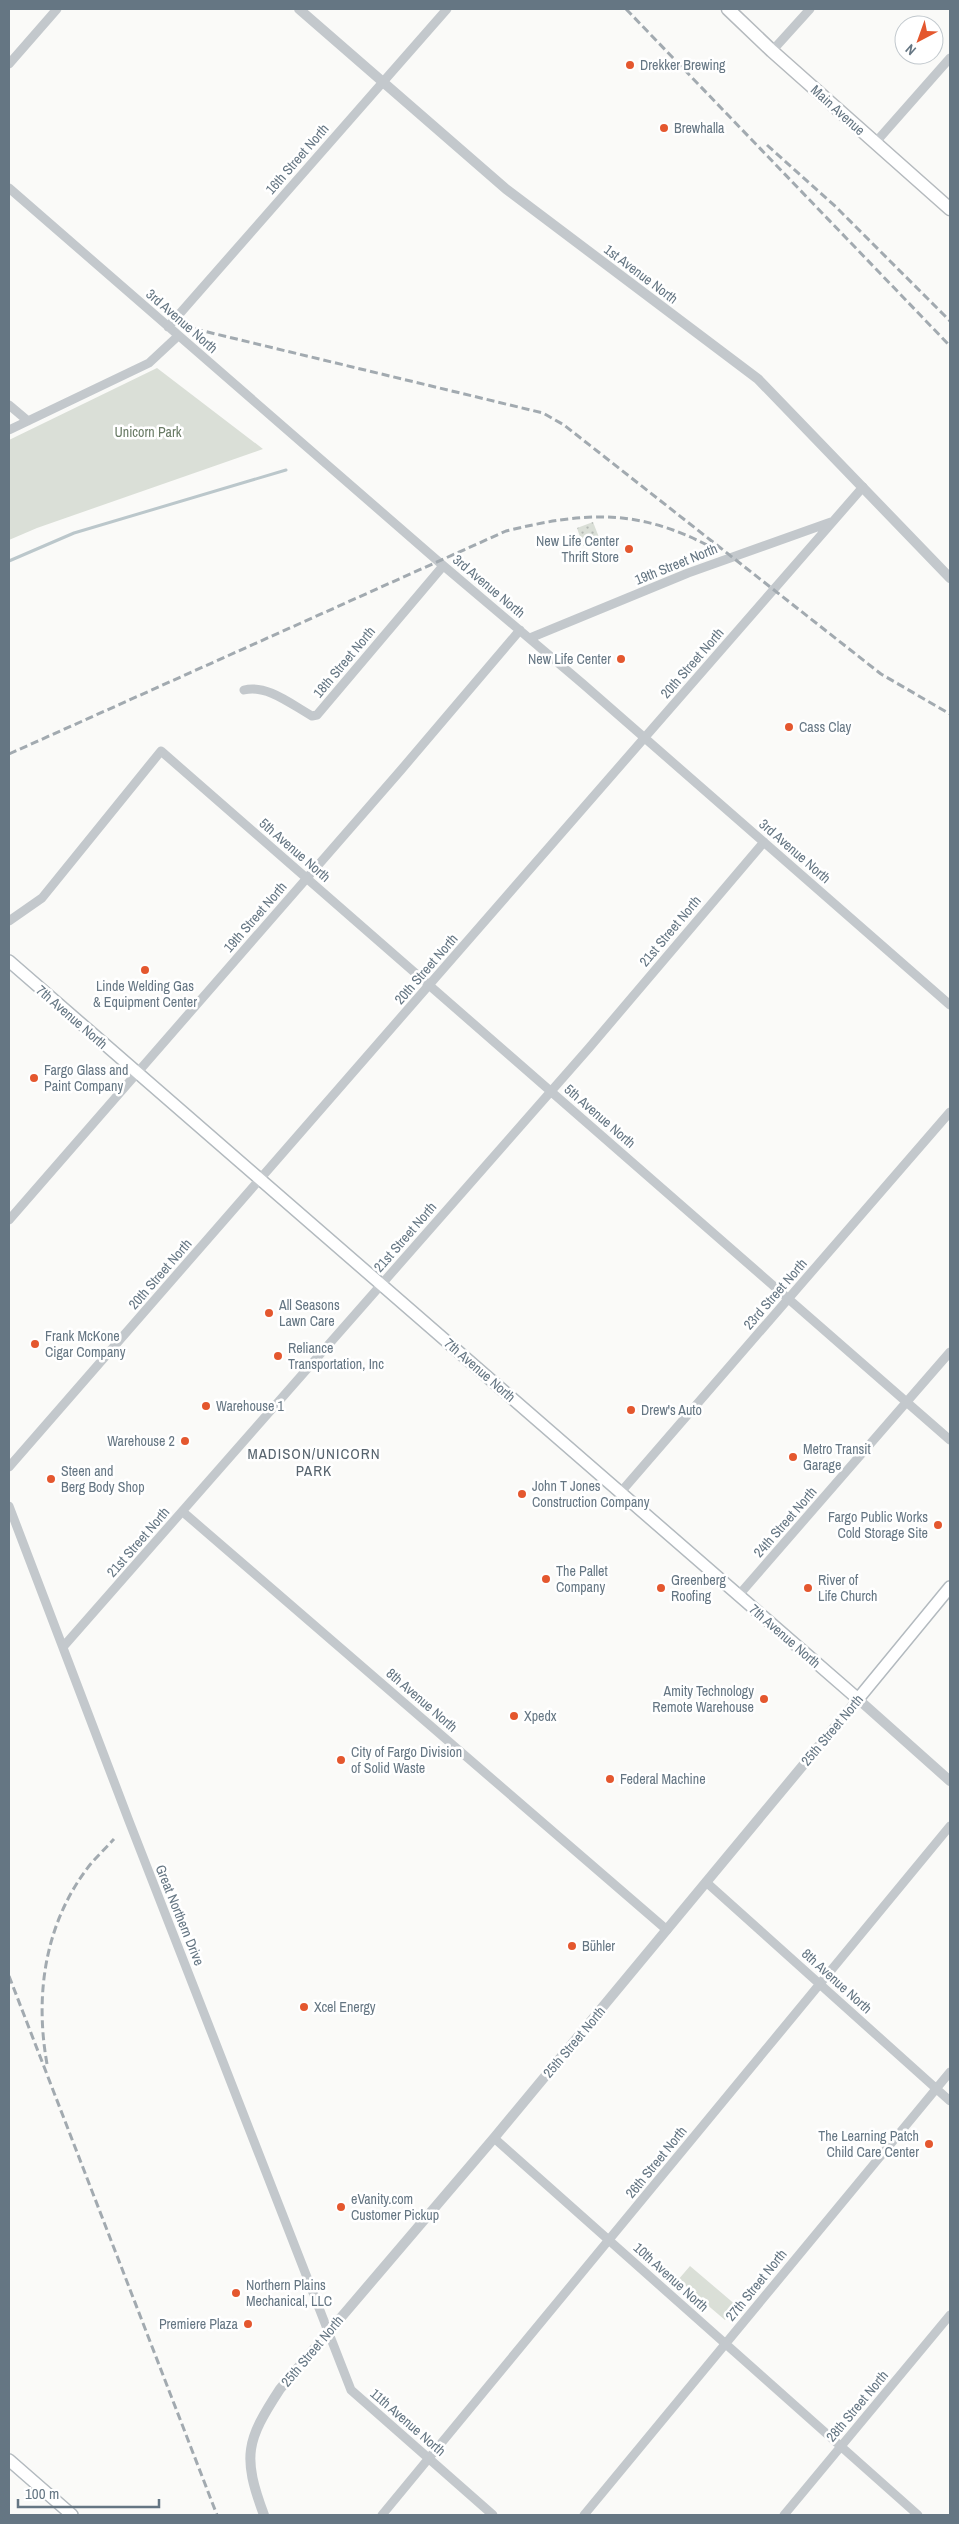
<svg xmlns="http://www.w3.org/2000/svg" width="959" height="2524" viewBox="0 0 959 2524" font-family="'Archivo Narrow',sans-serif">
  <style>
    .green { fill: #dadfd7 }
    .garden { fill: url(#garden-dots) }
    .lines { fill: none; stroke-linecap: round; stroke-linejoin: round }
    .stream { stroke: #bbc7cb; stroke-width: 3 }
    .secondary-casing { stroke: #b3babf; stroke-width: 14 }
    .primary-casing { stroke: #b5babe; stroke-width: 15 }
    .minor { stroke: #c3c8cc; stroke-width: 9 }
    .tertiary { stroke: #c3c8cc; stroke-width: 10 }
    .secondary { stroke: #fff; stroke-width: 11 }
    .primary { stroke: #fff; stroke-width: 12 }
    .rail { stroke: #a2aab0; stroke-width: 3; stroke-dasharray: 8 4; stroke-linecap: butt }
    .poi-dot { fill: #e4572e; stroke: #fff; stroke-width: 2 }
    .labels { text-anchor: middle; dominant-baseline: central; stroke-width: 5; stroke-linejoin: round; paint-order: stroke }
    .poi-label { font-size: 14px; fill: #657683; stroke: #fff; text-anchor: start }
    .street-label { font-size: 14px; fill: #657683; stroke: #fff }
    .park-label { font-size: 14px; fill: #687a64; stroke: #fff }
    .neighbourhood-label { font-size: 15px; letter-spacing: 1px; fill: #57646e; stroke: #fff }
  </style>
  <defs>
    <pattern id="garden-dots" width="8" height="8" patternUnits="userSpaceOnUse" patternTransform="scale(1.25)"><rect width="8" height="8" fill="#dadfd7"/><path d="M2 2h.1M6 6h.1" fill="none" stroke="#b4b9b4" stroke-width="1.8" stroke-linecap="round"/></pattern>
  </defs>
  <rect width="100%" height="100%" fill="#fafaf8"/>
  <path class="green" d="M157,368L263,449L37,528L9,540V440Z
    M690,2266L737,2306L725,2320L678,2280Z"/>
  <path class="garden" d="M593,522L600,540L583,546L577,528Z"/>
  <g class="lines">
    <path class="stream" d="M9,561L74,533L286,470"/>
    <defs>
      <path id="secondary" d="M9,961L858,1699L950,1587
        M9,2460L72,2515"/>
      <path id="primary" d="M728,9L772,51L950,209"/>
    </defs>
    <use href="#secondary" class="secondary-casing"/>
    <use href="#primary" class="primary-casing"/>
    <path class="minor" d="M772,51L810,9
      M9,64L57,9
      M875,143L950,58
      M9,188L439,562L583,684L950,1005
      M168,327L447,9
      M9,405L28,421
      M9,430L149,363L178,336
      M530,638L688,573L831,522
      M244,690C267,684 292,705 312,716L317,715L443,566
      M9,921L42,898L161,751L950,1440
      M9,1220L401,770L520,630
      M9,1467L863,487
      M620,1493L950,1112
      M9,1506L129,1821L351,2390L493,2515
      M183,1512L667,1930
      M738,1596L950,1352
      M63,1647L589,1048L764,842
      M706,1882L950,2101
      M494,2138L918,2515
      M382,2515L950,1826
      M584,2515L950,2072
      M784,2515L950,2315"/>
    <path class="tertiary" d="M299,9L506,189L758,379L950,578
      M264,2515C242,2456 246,2441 280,2389L494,2138L858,1699L950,1781"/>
    <use href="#secondary" class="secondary"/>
    <use href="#primary" class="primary"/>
    <path class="rail" d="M626,9L950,346
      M767,145L836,207L950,321
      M195,329L543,413L564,425L881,674L950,714
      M9,754L506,531C584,512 636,508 709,546
      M9,1976L217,2515
      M47,2064C35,1997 44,1927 86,1870C94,1859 105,1849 114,1839"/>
  </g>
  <g class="poi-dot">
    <circle cx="630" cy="65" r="5"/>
    <circle cx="664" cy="128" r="5"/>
    <circle cx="629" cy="549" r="5"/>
    <circle cx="621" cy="659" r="5"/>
    <circle cx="789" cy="727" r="5"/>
    <circle cx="145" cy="970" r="5"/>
    <circle cx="34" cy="1078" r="5"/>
    <circle cx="269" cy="1313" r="5"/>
    <circle cx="35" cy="1344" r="5"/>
    <circle cx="278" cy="1356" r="5"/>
    <circle cx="206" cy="1406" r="5"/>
    <circle cx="631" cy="1410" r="5"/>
    <circle cx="185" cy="1441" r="5"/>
    <circle cx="793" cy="1457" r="5"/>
    <circle cx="51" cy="1479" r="5"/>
    <circle cx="522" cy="1494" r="5"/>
    <circle cx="938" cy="1525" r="5"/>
    <circle cx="546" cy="1579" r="5"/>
    <circle cx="661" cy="1588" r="5"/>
    <circle cx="808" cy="1588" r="5"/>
    <circle cx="764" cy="1699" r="5"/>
    <circle cx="514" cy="1716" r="5"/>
    <circle cx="341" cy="1760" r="5"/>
    <circle cx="610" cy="1779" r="5"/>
    <circle cx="572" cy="1946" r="5"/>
    <circle cx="304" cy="2007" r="5"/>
    <circle cx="929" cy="2144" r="5"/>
    <circle cx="341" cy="2207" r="5"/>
    <circle cx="236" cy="2293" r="5"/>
    <circle cx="248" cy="2324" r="5"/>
  </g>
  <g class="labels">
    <g class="poi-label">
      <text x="640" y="65">Drekker Brewing</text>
      <text x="674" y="128">Brewhalla</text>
      <text x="619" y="541" text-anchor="end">New Life Center<tspan x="619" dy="16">Thrift Store</tspan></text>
      <text x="611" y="659" text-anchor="end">New Life Center</text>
      <text x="799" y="727">Cass Clay</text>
      <text x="145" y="986" text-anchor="middle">Linde Welding Gas<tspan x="145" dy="16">&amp; Equipment Center</tspan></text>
      <text x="44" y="1070">Fargo Glass and<tspan x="44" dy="16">Paint Company</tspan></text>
      <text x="279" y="1305">All Seasons<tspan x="279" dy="16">Lawn Care</tspan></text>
      <text x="45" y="1336">Frank McKone<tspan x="45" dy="16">Cigar Company</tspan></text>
      <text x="288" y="1348">Reliance<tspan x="288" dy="16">Transportation, Inc</tspan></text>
      <text x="216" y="1406">Warehouse 1</text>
      <text x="641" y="1410">Drew's Auto</text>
      <text x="175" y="1441" text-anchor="end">Warehouse 2</text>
      <text x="803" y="1449">Metro Transit<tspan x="803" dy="16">Garage</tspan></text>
      <text x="61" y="1471">Steen and<tspan x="61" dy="16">Berg Body Shop</tspan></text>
      <text x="532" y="1486">John T Jones<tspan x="532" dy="16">Construction Company</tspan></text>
      <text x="928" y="1517" text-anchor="end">Fargo Public Works<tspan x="928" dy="16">Cold Storage Site</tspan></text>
      <text x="556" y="1571">The Pallet<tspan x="556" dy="16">Company</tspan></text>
      <text x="671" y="1580">Greenberg<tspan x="671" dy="16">Roofing</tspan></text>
      <text x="818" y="1580">River of<tspan x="818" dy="16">Life Church</tspan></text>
      <text x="754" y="1691" text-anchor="end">Amity Technology<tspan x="754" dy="16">Remote Warehouse</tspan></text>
      <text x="524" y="1716">Xpedx</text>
      <text x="351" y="1752">City of Fargo Division<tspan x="351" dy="16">of Solid Waste</tspan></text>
      <text x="620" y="1779">Federal Machine</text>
      <text x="582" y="1946">Bühler</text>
      <text x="314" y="2007">Xcel Energy</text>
      <text x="919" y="2136" text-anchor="end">The Learning Patch<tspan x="919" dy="16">Child Care Center</tspan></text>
      <text x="351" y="2199">eVanity.com<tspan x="351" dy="16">Customer Pickup</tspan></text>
      <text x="246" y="2285">Northern Plains<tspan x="246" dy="16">Mechanical, LLC</tspan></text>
      <text x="238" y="2324" text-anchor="end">Premiere Plaza</text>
    </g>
    <g class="street-label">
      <text transform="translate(838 110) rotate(42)">Main Avenue</text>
      <text transform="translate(297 159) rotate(-49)">16th Street North</text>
      <text transform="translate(641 274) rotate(37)">1st Avenue North</text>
      <text transform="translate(182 321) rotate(41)">3rd Avenue North</text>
      <text transform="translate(676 564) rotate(-22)">19th Street North</text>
      <text transform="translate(489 586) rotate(40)">3rd Avenue North</text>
      <text transform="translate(344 662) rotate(-50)">18th Street North</text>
      <text transform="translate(692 663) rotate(-49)">20th Street North</text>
      <text transform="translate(295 850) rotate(41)">5th Avenue North</text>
      <text transform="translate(795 851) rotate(41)">3rd Avenue North</text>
      <text transform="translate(255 917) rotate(-49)">19th Street North</text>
      <text transform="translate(670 931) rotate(-50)">21st Street North</text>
      <text transform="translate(426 969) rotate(-49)">20th Street North</text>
      <text transform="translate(72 1017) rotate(41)">7th Avenue North</text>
      <text transform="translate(600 1116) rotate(41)">5th Avenue North</text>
      <text transform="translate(405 1237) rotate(-49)">21st Street North</text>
      <text transform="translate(160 1274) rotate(-49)">20th Street North</text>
      <text transform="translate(775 1294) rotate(-49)">23rd Street North</text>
      <text transform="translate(480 1370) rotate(41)">7th Avenue North</text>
      <text transform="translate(785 1522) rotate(-49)">24th Street North</text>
      <text transform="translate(138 1542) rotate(-49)">21st Street North</text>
      <text transform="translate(785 1636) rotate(41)">7th Avenue North</text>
      <text transform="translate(422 1700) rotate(41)">8th Avenue North</text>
      <text transform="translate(832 1730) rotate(-50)">25th Street North</text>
      <text transform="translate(180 1915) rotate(68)">Great Northern Drive</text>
      <text transform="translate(837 1981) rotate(42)">8th Avenue North</text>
      <text transform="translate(574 2042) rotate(-50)">25th Street North</text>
      <text transform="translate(656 2162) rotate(-51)">26th Street North</text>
      <text transform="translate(671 2277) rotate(42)">10th Avenue North</text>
      <text transform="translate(756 2285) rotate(-51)">27th Street North</text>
      <text transform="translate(312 2351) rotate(-50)">25th Street North</text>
      <text transform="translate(857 2406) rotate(-50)">28th Street North</text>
      <text transform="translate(408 2422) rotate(41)">11th Avenue North</text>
    </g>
    <g class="park-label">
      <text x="148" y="432">Unicorn Park</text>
    </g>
    <g class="neighbourhood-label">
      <text x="314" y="1453">MADISON/UNICORN<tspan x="314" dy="17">PARK</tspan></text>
    </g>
  </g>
  <rect width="959" height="2524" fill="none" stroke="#657683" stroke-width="20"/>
  <g transform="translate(919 40) rotate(221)"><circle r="24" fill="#ffffff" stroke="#c1c8cd"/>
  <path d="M0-4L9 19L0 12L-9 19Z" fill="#e4572e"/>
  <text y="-8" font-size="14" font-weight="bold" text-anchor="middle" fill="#657683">N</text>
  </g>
  <path d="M18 2499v8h141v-8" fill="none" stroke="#657683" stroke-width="2.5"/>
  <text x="25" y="2499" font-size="15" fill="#657683" stroke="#ffffff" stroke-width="4" paint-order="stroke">100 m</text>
</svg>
